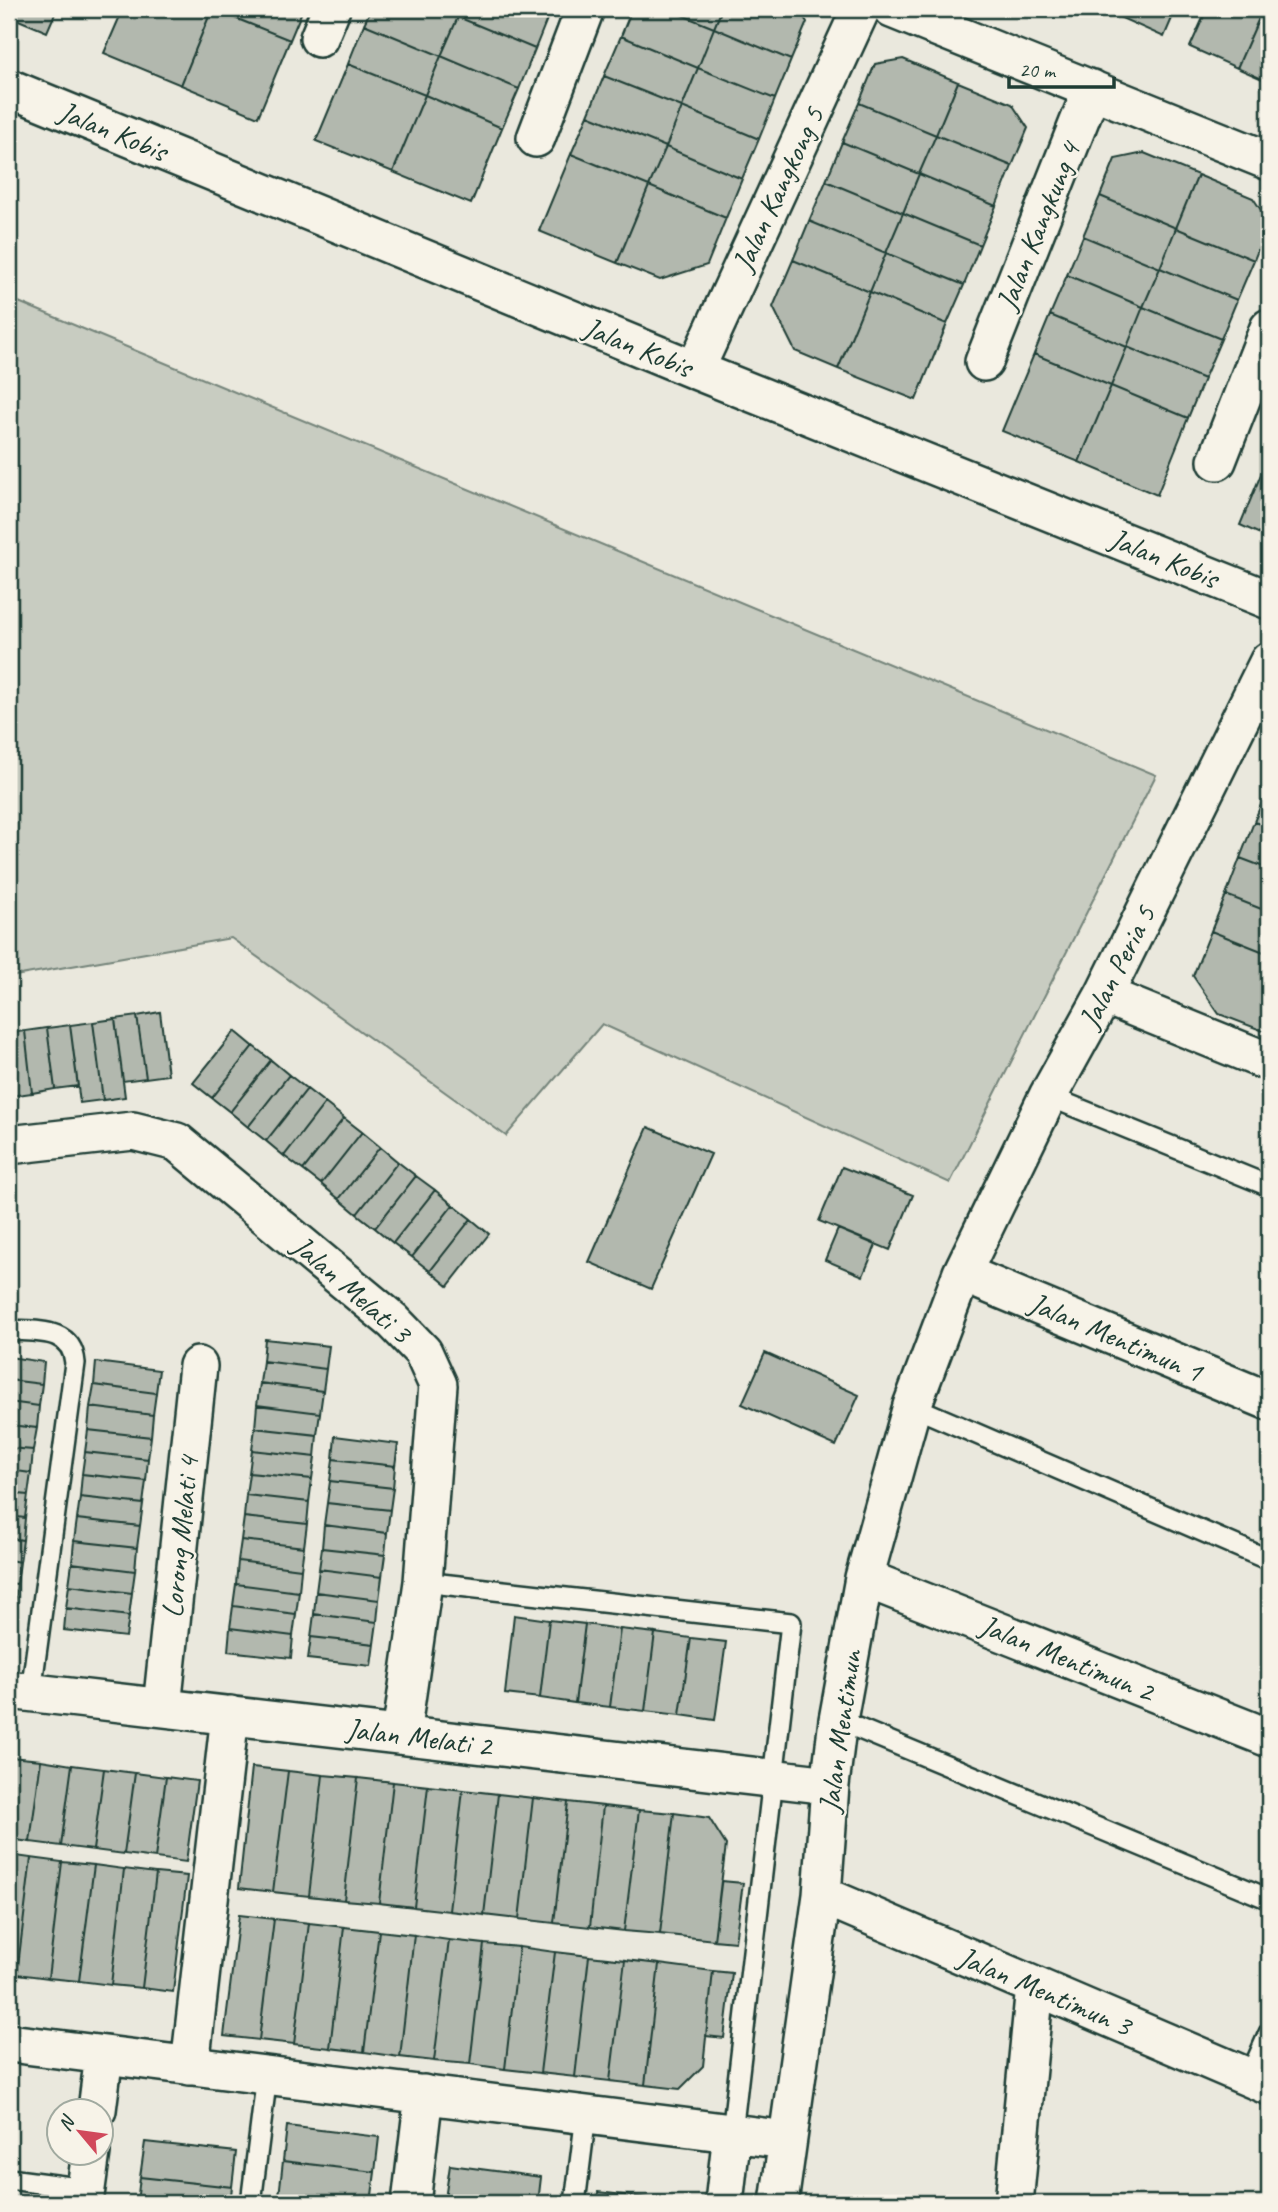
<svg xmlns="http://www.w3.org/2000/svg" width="1278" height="2212" viewBox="0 0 1278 2212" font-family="Caveat,sans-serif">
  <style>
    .green { fill: #c8ccc1; stroke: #74847a; stroke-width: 2 }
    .building { fill: #b2b8ae; stroke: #1f3d34; stroke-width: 2 }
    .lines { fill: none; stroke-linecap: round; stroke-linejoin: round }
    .service-casing { stroke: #1f3d34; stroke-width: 24 }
    .minor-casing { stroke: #1f3d34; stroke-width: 42 }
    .service { stroke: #f7f3e8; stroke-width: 19 }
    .minor { stroke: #f7f3e8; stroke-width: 37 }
    .labels { text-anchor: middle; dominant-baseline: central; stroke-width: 5; stroke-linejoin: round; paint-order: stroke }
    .street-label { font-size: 30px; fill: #1f3d34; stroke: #f7f3e8 }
  </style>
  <rect width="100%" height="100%" fill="#eae8dd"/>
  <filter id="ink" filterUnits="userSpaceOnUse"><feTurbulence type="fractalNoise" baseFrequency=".0143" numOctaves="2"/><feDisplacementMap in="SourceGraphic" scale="14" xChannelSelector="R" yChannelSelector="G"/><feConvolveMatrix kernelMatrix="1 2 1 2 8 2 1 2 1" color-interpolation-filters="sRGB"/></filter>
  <g filter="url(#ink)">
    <path class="green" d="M9,298L1156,775L950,1183L602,1024L506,1136L231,938L9,977Z"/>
    <path class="building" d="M9,9H57L47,32L9,16Z
      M123,9H212L181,85L104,53Z
      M212,9L290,40L258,117L181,85Z
      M213,9H303L290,40Z
      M371,9H437L458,17L441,56L364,24Z
      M437,9H461L458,17Z
      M461,9H551L535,49L458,17Z
      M632,9H667L714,28L698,68L621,36Z
      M667,9H722L714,28Z
      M722,9H798L807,22L791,60L714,28Z
      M1100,9H1120L1117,16Z
      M1120,9H1176L1164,37L1117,16Z
      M1207,9H1263L1237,68L1190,47Z
      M1263,9H1269V82L1237,68Z
      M458,17L535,49L519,89L441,56Z
      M364,24L441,56L425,95L348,64Z
      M714,28L791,60L775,99L698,68Z
      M621,36L698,68L682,107L604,76Z
      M441,56L519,89L502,128L425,95Z
      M903,59L958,82L936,135L859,103L875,64Z
      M348,64L425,95L393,172L316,141Z
      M698,68L775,99L759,139L682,107Z
      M604,76L682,107L666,147L588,115Z
      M958,82L1012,104L1028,128L1012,166L936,135Z
      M425,95L502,128L471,204L393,172Z
      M859,103L936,135L919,174L842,142Z
      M682,107L759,139L742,179L666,147Z
      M588,115L666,147L649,186L571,154Z
      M936,135L1012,166L996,206L919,174Z
      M842,142L919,174L903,213L826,181Z
      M666,147L742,179L726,218L649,186Z
      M1144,153L1198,175L1176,228L1100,196L1115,159Z
      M571,154L649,186L617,263L539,231Z
      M919,174L996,206L980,245L903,213Z
      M1198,175L1253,198L1269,222L1254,260L1176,228Z
      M826,181L903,213L886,253L809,221Z
      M649,186L726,218L707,265L660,280L617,263Z
      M1100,196L1176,228L1160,268L1083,236Z
      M903,213L980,245L964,285L886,253Z
      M809,221L886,253L870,292L793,260Z
      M1176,228L1254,260L1237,300L1160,268Z
      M1083,236L1160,268L1143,307L1067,275Z
      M886,253L964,285L947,324L870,292Z
      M793,260L870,292L838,369L795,351L773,307Z
      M1160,268L1237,300L1221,339L1143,307Z
      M1067,275L1143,307L1127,347L1050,315Z
      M870,292L947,324L916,400L838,369Z
      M1143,307L1221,339L1204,379L1127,347Z
      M1050,315L1127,347L1111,386L1034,354Z
      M1127,347L1204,379L1188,418L1111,386Z
      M1034,354L1111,386L1079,462L1002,431Z
      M1111,386L1188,418L1157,495L1079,462Z
      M1269,455V538L1240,525Z
      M1269,785V827L1254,822Z
      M1254,822L1269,827V869L1240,858Z
      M1240,858L1269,869V912L1226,895Z
      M1226,895L1269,912V954L1211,931Z
      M1211,931L1269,954V1024L1266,1032L1219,1014L1193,976Z
      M160,1012L168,1075L146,1078L137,1016Z
      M137,1016L146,1078L123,1081L115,1019Z
      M115,1019L125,1097L103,1100L93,1022Z
      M93,1022L103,1100L80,1103L70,1025Z
      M70,1025L78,1086L55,1089L47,1028Z
      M47,1028L55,1089L32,1093L25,1031Z
      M25,1031L32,1093L10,1096L9,1033Z
      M235,1031L253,1046L212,1098L193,1083Z
      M253,1046L271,1060L230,1112L212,1098Z
      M271,1060L289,1075L248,1127L230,1112Z
      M289,1075L307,1089L266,1141L248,1127Z
      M307,1089L325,1103L284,1156L266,1141Z
      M325,1103L344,1118L303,1170L284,1156Z
      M344,1118L362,1132L321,1184L303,1170Z
      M648,1127L711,1154L651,1289L589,1262Z
      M362,1132L380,1147L339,1199L321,1184Z
      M380,1147L398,1162L357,1214L339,1199Z
      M398,1162L416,1176L375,1228L357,1214Z
      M842,1167L913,1195L890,1250L819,1221Z
      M416,1176L435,1190L393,1243L375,1228Z
      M435,1190L453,1205L412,1257L393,1243Z
      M453,1205L471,1219L430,1271L412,1257Z
      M471,1219L489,1234L448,1286L430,1271Z
      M838,1229L876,1245L863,1276L825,1260Z
      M265,1339L329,1346L326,1369L263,1361Z
      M765,1353L859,1395L836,1446L742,1404Z
      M9,1357L44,1362L42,1384L9,1380Z
      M263,1361L326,1369L323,1391L260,1383Z
      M96,1362L159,1370L156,1393L94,1385Z
      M9,1380L42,1384L39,1406L9,1402Z
      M260,1383L323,1391L320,1413L257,1405Z
      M94,1385L156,1393L153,1415L90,1407Z
      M9,1402L39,1406L37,1428L9,1425Z
      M257,1405L320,1413L317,1435L255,1428Z
      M90,1407L153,1415L151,1437L88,1430Z
      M9,1425L37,1428L33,1450L9,1448Z
      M255,1428L317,1435L315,1457L252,1450Z
      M88,1430L151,1437L148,1459L85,1452Z
      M335,1436L398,1444L395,1466L333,1459Z
      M9,1448L33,1450L31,1473L9,1470Z
      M252,1450L315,1457L312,1479L249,1473Z
      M85,1452L148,1459L146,1481L82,1474Z
      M333,1459L395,1466L393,1488L330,1481Z
      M9,1470L31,1473L28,1495L9,1493Z
      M249,1473L312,1479L309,1502L246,1495Z
      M82,1474L146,1481L143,1504L80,1497Z
      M330,1481L393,1488L390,1510L327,1503Z
      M9,1493L28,1495L25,1518L9,1516Z
      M246,1495L309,1502L307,1524L244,1517Z
      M80,1497L143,1504L140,1526L77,1519Z
      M327,1503L390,1510L387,1533L324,1525Z
      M9,1516L25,1518L23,1540L9,1538Z
      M244,1517L307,1524L304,1547L241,1540Z
      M77,1519L140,1526L137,1548L74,1541Z
      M324,1525L387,1533L385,1555L322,1548Z
      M9,1538L23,1540L20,1562L9,1560Z
      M241,1540L304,1547L301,1569L238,1561Z
      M74,1541L137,1548L135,1571L72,1563Z
      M322,1548L385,1555L382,1577L319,1569Z
      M9,1560L20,1562L17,1584L9,1583Z
      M238,1561L301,1569L299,1592L236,1584Z
      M72,1563L135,1571L132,1593L69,1585Z
      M319,1569L382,1577L379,1600L316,1592Z
      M9,1583L17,1584L15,1607L9,1606Z
      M236,1584L299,1592L296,1614L233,1606Z
      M69,1585L132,1593L129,1616L66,1608Z
      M316,1592L379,1600L377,1622L314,1614Z
      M9,1606L15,1607L12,1629L9,1628Z
      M233,1606L296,1614L293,1636L230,1628Z
      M66,1608L129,1616L126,1637L64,1630Z
      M314,1614L377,1622L374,1644L311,1637Z
      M514,1615L549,1620L540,1698L505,1694Z
      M549,1620L585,1624L575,1703L540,1698Z
      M585,1624L620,1629L610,1707L575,1703Z
      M230,1628L293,1636L291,1658L228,1651Z
      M620,1629L655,1633L645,1711L610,1707Z
      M655,1633L691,1638L680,1715L645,1711Z
      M311,1637L374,1644L371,1666L308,1659Z
      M691,1638L726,1642L715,1720L680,1715Z
      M10,1757L41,1760L30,1842L9,1839Z
      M41,1760L72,1765L61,1846L30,1842Z
      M72,1765L104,1769L93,1850L61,1846Z
      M252,1767L288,1771L273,1892L239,1888Z
      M104,1769L135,1773L124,1854L93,1850Z
      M288,1771L323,1775L309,1896L273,1892Z
      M135,1773L166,1777L155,1858L124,1854Z
      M323,1775L358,1778L344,1900L309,1896Z
      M166,1777L197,1781L186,1862L155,1858Z
      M358,1778L393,1782L379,1903L344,1900Z
      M393,1782L428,1786L414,1907L379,1903Z
      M428,1786L463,1790L449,1911L414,1907Z
      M463,1790L498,1794L484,1915L449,1911Z
      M498,1794L533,1798L519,1919L484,1915Z
      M533,1798L568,1802L554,1923L519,1919Z
      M568,1802L603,1806L590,1927L554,1923Z
      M603,1806L639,1810L624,1931L590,1927Z
      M639,1810L674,1813L660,1934L624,1931Z
      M674,1813L709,1818L726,1845L714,1940L660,1934Z
      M9,1855L31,1858L17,1974L9,1973Z
      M31,1858L62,1862L48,1978L17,1974Z
      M62,1862L94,1865L79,1981L48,1978Z
      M94,1865L124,1869L111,1985L79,1981Z
      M124,1869L156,1873L142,1988L111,1985Z
      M156,1873L187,1876L173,1992L142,1988Z
      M721,1881L743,1883L735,1942L714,1940Z
      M239,1915L274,1919L259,2040L224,2036Z
      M274,1919L309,1923L294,2044L259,2040Z
      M309,1923L344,1927L330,2048L294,2044Z
      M344,1927L379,1931L364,2052L330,2048Z
      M379,1931L414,1935L400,2057L364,2052Z
      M414,1935L449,1940L434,2061L400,2057Z
      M449,1940L484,1944L470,2064L434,2061Z
      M484,1944L519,1947L505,2069L470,2064Z
      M519,1947L555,1952L540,2073L505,2069Z
      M555,1952L589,1956L575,2077L540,2073Z
      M589,1956L625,1960L610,2081L575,2077Z
      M625,1960L659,1964L645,2085L610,2081Z
      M659,1964L713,1971L703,2066L680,2089L645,2085Z
      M713,1971L732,1973L724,2038L706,2036Z
      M287,2126L379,2137L375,2172L283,2161Z
      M145,2142L236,2152L232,2187L140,2177Z
      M283,2161L375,2172L371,2203H343L279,2196Z
      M450,2165L541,2177L538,2203H474L445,2199Z
      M140,2177L232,2187L230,2203H137Z
      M598,2192L674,2201L673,2203H597Z
      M279,2196L343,2203H278Z
      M445,2199L474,2203H445Z"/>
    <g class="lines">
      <defs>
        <path id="service" d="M1048,1096L1269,1186
          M9,1330C36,1332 72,1327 75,1363L31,1692
          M912,1406L1269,1560
          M423,1582L791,1623L732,2133
          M838,1720L1269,1899
          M1249,2078L1269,2033
          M9,2179L86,2189
          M251,2203L267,2075
          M575,2203L586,2115"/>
        <path id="minor" d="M892,9L1269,161
          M319,38L331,9
          M9,88L695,370L1269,600
          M536,138L585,9
          M984,362L1092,89
          M695,370L861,9
          M1217,461L1269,328
          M1104,995L1269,1062
          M9,1145L133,1131L177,1142L393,1321L423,1352L438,1385L423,1582L401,1735
          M962,1273L1269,1401
          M864,1578L1269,1738
          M9,1690L830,1785
          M162,1707L198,1366
          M822,1895L1269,2086
          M9,2043L787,2140
          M190,2066L230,1715
          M97,2110L104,2055
          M84,2203L91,2152
          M411,2203L424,2094
          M724,2203L732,2133
          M779,2203L822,1895L830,1785L838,1720L864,1578L912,1406L962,1273L1048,1096L1104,995L1269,661
          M1014,2203L1035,1986"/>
      </defs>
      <use href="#service" class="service-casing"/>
      <use href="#minor" class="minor-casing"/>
      <use href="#service" class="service"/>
      <use href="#minor" class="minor"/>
    </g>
  </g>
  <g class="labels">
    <g class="street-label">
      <text transform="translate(113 131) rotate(22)">Jalan Kobis</text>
      <text transform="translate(778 189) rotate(-65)">Jalan Kangkong 5</text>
      <text transform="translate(1038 226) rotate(-68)">Jalan Kangkung 4</text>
      <text transform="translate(638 347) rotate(22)">Jalan Kobis</text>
      <text transform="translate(1164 558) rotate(22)">Jalan Kobis</text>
      <text transform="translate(1117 967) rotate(-63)">Jalan Peria 5</text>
      <text transform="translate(352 1289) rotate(41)">Jalan Melati 3</text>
      <text transform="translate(1116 1337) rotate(23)">Jalan Mentimun 1</text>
      <text transform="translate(180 1537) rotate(-84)">Lorong Melati 4</text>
      <text transform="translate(1067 1658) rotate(22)">Jalan Mentimun 2</text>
      <text transform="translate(840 1731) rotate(-82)">Jalan Mentimun</text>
      <text transform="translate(419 1737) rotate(7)">Jalan Melati 2</text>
      <text transform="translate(1045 1991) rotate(23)">Jalan Mentimun 3</text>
    </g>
  </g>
  <rect width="1278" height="2212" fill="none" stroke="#f7f3e8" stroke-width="35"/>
  <rect x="18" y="18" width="1243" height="2177" fill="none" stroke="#1f3d34" stroke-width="2.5" filter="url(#ink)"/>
  <g transform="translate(80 2132) rotate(299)"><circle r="33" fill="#f7f3e8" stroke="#a1aaa0" stroke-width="2"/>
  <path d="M0-5L12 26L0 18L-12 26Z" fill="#d1495b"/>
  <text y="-10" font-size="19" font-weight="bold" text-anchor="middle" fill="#1f3d34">N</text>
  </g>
  <path d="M1009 77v10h105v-10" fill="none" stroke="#1f3d34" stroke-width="3.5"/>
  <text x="1019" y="77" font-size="21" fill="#1f3d34" stroke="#f7f3e8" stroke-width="5" paint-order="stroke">20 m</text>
</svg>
